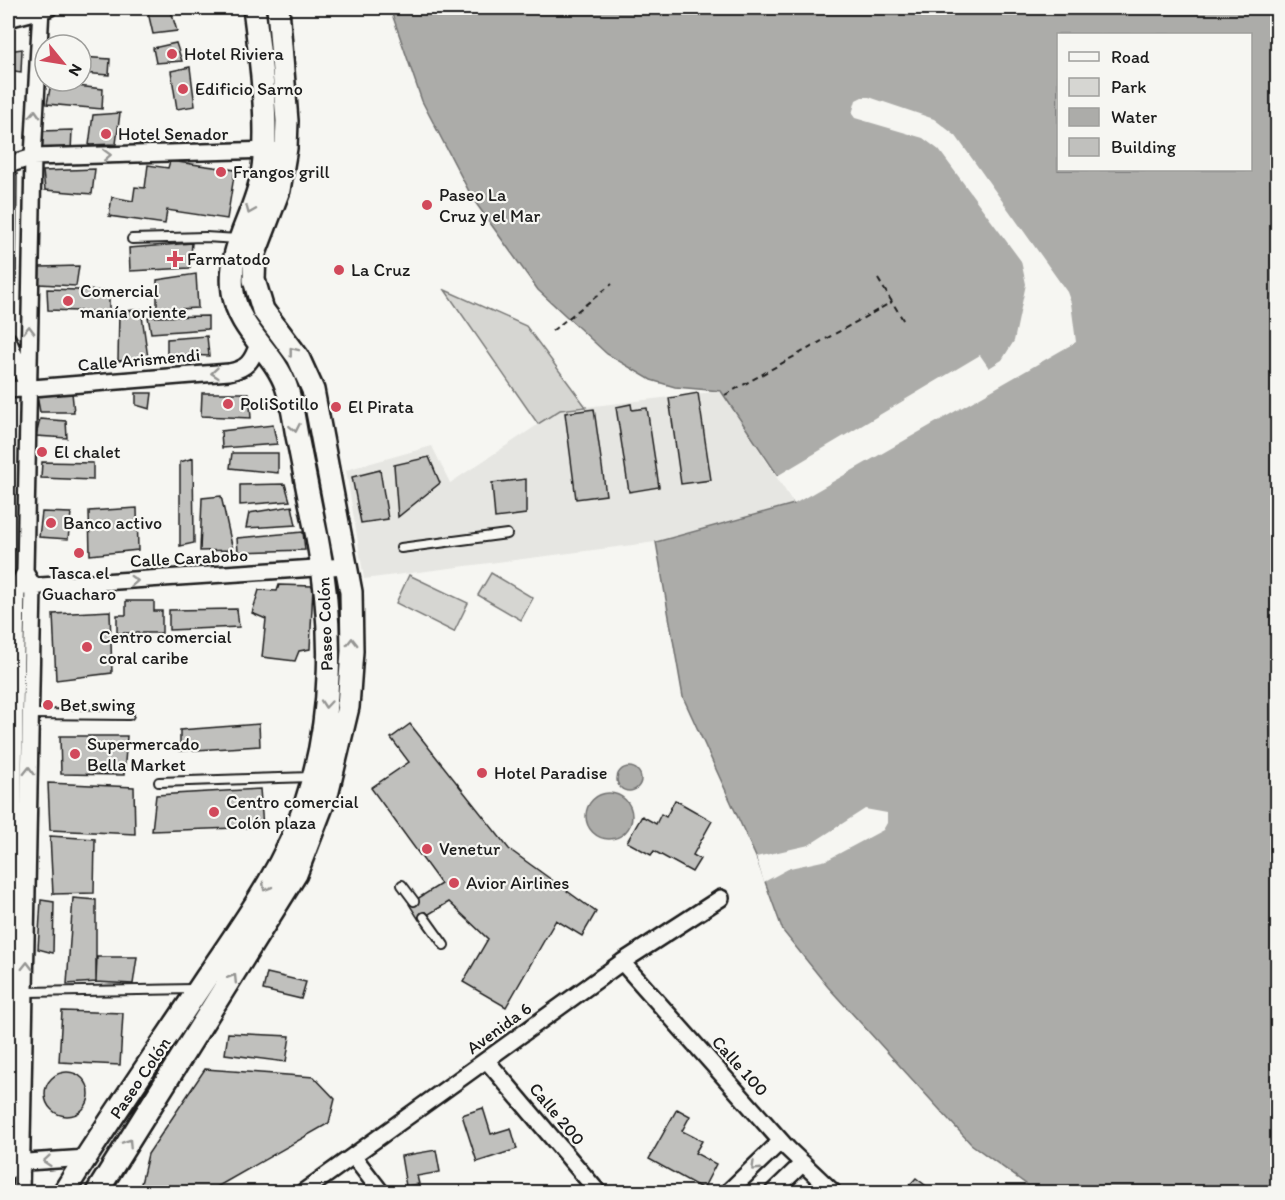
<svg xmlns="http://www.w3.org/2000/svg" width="1285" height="1200" viewBox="0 0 1285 1200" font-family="Itim,sans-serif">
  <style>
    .built { fill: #e6e6e2 }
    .green { fill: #d6d6d2; stroke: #797977; stroke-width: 1.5 }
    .water { fill: #acaca9; stroke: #727271; stroke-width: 1.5; fill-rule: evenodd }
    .pier { fill: #f6f6f2 }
    .building { fill: #c0c0bd; stroke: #1c1c1c; stroke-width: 1.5 }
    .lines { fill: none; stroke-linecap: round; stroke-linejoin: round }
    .lane-casing { stroke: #1c1c1c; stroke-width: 12 }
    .street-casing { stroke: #1c1c1c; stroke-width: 20 }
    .secondary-casing { stroke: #1c1c1c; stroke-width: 26 }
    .path { stroke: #1c1c1c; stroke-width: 2; stroke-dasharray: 6 4.5; stroke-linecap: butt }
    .lane { stroke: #f6f6f2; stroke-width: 8 }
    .street { stroke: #f6f6f2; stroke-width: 15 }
    .secondary { stroke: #f6f6f2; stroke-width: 21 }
    .oneway { stroke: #949492 }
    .poi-dot { fill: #d1495b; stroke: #f6f6f2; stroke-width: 2 }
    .labels { text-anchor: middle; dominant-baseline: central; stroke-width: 4.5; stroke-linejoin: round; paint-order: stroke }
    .poi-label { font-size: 18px; fill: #1c1c1c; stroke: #f6f6f2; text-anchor: start }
    .street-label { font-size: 18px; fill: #1c1c1c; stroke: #f6f6f2 }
  </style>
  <rect width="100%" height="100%" fill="#f6f6f2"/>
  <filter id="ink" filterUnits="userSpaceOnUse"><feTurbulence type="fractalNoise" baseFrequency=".0167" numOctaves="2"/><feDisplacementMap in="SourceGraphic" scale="12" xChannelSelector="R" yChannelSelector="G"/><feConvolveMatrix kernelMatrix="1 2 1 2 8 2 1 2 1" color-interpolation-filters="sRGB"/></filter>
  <g filter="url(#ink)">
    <path class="built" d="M721,391L794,504L656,542L364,579L346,470L432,446L450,483L560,410Z"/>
    <path class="green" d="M445,290L526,326L586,407L560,410L538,424Z
      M491,573L533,598L521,620L478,595Z
      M409,575L468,603L454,632L396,603Z"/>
    <path class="water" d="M390,8H1277V1192H1037L971,1144L828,987L783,931L756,857L683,697L656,542L794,504L791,495L721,391L675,387L651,380L607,354L538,290L473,199L422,101ZM1058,34H1250V170H1058Z
      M617 779a12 12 0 1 1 24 0a12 12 0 1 1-24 0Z
      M586 816a23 23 0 1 1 46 0a23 23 0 1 1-46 0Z"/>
    <path class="pier" d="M862,97H869L934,119L956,136L1067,292L1071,303L1076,342L794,504L777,476L980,355L989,368L1002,360L1014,341L1026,284L1021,261L939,150L923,138L855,118L852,114L856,100Z
      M865,809L887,813V823L883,830L827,860L790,868L764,882L756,857L809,845Z"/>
    <path class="building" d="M147,8H170L177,31L153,34Z
      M176,43L182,61L156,63L153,48Z
      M22,49L21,72L8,70V51Z
      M81,57L110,59L109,75L81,73Z
      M190,67L195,106L177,109L171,71Z
      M51,83L103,89L102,109L47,104Z
      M120,113L116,144L89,145L93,115Z
      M72,130L71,151H40L41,131Z
      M170,161L235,170L227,219L167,210L165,224L109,216L112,197L133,201L135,187L145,188L148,165L168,168Z
      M95,169L92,194L45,190L43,171Z
      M17,174L16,282H8V176Z
      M192,243L190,268L130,271L129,248Z
      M79,266L76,286L39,284L40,267Z
      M196,274L198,308L157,310V280Z
      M47,289L109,291V312L48,310Z
      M141,309L148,358L118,361L119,312Z
      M208,316V329L151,333L148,317Z
      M207,336L209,356L167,354V339Z
      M72,393L74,412H40L37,396Z
      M136,393H152L150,409L136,405Z
      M202,393H249L251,418L201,416Z
      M698,393L711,480L681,484L669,398Z
      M631,404L632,410L647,408L659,487L629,492L616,407Z
      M594,409L606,495L576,499L565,413Z
      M40,419L66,421L67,438L36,436Z
      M273,425L277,444L222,448L221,431Z
      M232,453H278V473L230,468Z
      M429,457L440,483L398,517L394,465Z
      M193,458L194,543L180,546V462Z
      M42,462L93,463V480L41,478Z
      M380,470L388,519L361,523L352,477Z
      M526,479V514L495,518L492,483Z
      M285,484L290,501L240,505V485Z
      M221,496L233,550L200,551L202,498Z
      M292,506L296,525L246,528L249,513Z
      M137,508L138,550L90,555L89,511Z
      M42,512L71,513L68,539L39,537Z
      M303,532L305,550L238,552L237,538Z
      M279,585L313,586L310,649L299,651L295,661L262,657L266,619L252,613L259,590L277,591Z
      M126,601H154V611H162V633H117V615H126Z
      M237,609L239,627L169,630V610Z
      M110,611L112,673L56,680L53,614Z
      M259,724L260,746L180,751V730Z
      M410,724L509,849L596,912L582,936L556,920L506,1007L463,982L488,939L449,902L419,920L409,904L441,884L371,788L409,762L391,738Z
      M60,736H127L124,775L61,774Z
      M48,783L134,787L135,834L50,830Z
      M260,789L263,827L152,831L156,795Z
      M675,800L712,821L693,855L700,859L692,872L654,851L651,855L627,842L642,816L656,824L661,814L666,817Z
      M50,836L95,839L94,893L53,894Z
      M73,898L96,900V982L67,984Z
      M41,900L54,902L53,953L38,949Z
      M97,957H137L133,984L96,982Z
      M267,973L306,982L301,999L263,990Z
      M62,1011L123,1013L120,1065L59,1062Z
      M228,1033L290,1036L286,1062L225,1054Z
      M205,1069L314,1077L335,1099L329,1123L208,1192H139L148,1154Z
      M45 1094a22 22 0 1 1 44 0a22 22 0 1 1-44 0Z
      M483,1108L491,1134L511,1128L517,1149L477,1162L462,1115Z
      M677,1109L690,1116L682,1131L702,1141L695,1153L716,1164L703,1189L649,1159Z
      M436,1150L440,1172L417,1176L419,1184L406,1186L401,1156Z
      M916,1178L934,1192H903Z"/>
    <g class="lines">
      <defs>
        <path id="lane" d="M132,239L205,237L238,239
          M401,548L507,534
          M30,714L129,715
          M159,782L311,777
          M402,885L414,901
          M424,917L444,945
          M27,992L194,989"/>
        <path id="street" d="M8,19L49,8
          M8,165L33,157L273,150
          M8,340L26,383
          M8,390L229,372C247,369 252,361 258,344
          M25,572L33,157L41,8
          M25,587L346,566
          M622,962L788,1149L833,1192
          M487,1061L598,1192
          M354,1157L381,1192
          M12,1163L87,1158
          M8,1171L17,587L25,572L33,586
          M21,1192L33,586
          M303,1192L622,962L721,898
          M728,1192L781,1141
          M773,1192L803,1163"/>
        <path id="secondary" d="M64,1192C109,1120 159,1049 206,978C243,923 284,868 305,805C334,719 334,625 317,537C310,504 304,470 297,436C294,420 292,402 286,386C274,352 238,330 233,292C227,247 255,216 262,174C270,129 260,54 254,8
          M97,1192L296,874L328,791L348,707L352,651L351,592L313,390L298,357L263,310L254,280L255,253L279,190L286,148L287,121L278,8"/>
      </defs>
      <use href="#lane" class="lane-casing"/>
      <use href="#street" class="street-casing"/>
      <use href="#secondary" class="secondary-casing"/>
      <path class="path" d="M878,279L905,323
        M552,331L612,284
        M725,395L892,302"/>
      <use href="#lane" class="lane"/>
      <use href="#street" class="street"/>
      <use href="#secondary" class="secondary"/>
    </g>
    <defs><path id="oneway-chevron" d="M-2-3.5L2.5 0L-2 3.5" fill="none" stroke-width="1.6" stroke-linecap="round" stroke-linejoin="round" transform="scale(1.5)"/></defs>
    <g class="oneway">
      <use href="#oneway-chevron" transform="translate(35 114) rotate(-87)"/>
      <use href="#oneway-chevron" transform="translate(107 155) rotate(-2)"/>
      <use href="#oneway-chevron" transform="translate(250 210) rotate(113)"/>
      <use href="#oneway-chevron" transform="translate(29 330) rotate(-89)"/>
      <use href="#oneway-chevron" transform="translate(293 351) rotate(-128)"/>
      <use href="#oneway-chevron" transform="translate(215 373) rotate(175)"/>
      <use href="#oneway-chevron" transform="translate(295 428) rotate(79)"/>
      <use href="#oneway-chevron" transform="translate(134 581) rotate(-3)"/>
      <use href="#oneway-chevron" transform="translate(352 642) rotate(-90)"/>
      <use href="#oneway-chevron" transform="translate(326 704) rotate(95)"/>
      <use href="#oneway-chevron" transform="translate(29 771) rotate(-89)"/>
      <use href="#oneway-chevron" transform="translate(266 887) rotate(120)"/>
      <use href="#oneway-chevron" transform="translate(27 966) rotate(-89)"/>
      <use href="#oneway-chevron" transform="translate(233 978) rotate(-58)"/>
      <use href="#oneway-chevron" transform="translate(128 1143) rotate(-57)"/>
      <use href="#oneway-chevron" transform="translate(47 1161) rotate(175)"/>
      <use href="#oneway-chevron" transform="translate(755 1167) rotate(136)"/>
    </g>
  </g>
  <g class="poi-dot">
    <circle cx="172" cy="54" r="6"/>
    <circle cx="183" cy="89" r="6"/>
    <circle cx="106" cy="134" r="6"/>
    <circle cx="221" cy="172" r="6"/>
    <circle cx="427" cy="205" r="6"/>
    <path d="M172 250h6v6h6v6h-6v6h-6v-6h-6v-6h6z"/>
    <circle cx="339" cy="270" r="6"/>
    <circle cx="68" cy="301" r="6"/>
    <circle cx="228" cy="404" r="6"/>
    <circle cx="336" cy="407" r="6"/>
    <circle cx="42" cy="452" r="6"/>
    <circle cx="51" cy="523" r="6"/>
    <circle cx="79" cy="553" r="6"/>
    <circle cx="87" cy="647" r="6"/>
    <circle cx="48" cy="705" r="6"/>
    <circle cx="75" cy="754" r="6"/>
    <circle cx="482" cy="773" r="6"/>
    <circle cx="214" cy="812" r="6"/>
    <circle cx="427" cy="849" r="6"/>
    <circle cx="454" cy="883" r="6"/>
  </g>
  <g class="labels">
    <g class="poi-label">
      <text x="184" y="54">Hotel Riviera</text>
      <text x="195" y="89">Edificio Sarno</text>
      <text x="118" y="134">Hotel Senador</text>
      <text x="233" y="172">Frangos grill</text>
      <text x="439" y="195">Paseo La<tspan x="439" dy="21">Cruz y el Mar</tspan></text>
      <text x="187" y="259">Farmatodo</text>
      <text x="351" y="270">La Cruz</text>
      <text x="80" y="291">Comercial<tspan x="80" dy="21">manía oriente</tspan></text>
      <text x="240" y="404">PoliSotillo</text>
      <text x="348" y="407">El Pirata</text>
      <text x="54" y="452">El chalet</text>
      <text x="63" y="523">Banco activo</text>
      <text x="79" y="573" text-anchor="middle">Tasca el<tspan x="79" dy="21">Guacharo</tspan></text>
      <text x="99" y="637">Centro comercial<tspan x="99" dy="21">coral caribe</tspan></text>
      <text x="60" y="705">Bet swing</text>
      <text x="87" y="744">Supermercado<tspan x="87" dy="21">Bella Market</tspan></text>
      <text x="494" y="773">Hotel Paradise</text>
      <text x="226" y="802">Centro comercial<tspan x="226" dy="21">Colón plaza</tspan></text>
      <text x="439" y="849">Venetur</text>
      <text x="466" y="883">Avior Airlines</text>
    </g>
    <g class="street-label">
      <text transform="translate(139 360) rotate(-5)">Calle Arismendi</text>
      <text transform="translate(189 558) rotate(-3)">Calle Carabobo</text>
      <text transform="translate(325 624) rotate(-92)">Paseo Colón</text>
      <text transform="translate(499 1028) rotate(-36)">Avenida 6</text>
      <text transform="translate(740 1066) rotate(48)">Calle 100</text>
      <text transform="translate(140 1078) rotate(-56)">Paseo Colón</text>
      <text transform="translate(557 1114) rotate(50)">Calle 200</text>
    </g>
  </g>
  <rect width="1285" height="1200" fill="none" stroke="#f6f6f2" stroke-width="30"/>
  <rect x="15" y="15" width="1255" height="1170" fill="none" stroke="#1c1c1c" stroke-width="2" filter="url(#ink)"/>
  <rect x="1057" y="33" width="195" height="138" fill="#f6f6f2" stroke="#9f9f9c" stroke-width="1.5"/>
  <rect x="1069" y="52" width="30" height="9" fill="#f6f6f2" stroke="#9f9f9c" stroke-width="1.5"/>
  <text x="1111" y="63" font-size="18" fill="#1c1c1c">Road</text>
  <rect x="1069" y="78" width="30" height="18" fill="#d6d6d2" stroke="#9f9f9c" stroke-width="1.5"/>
  <text x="1111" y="93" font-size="18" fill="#1c1c1c">Park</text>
  <rect x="1069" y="108" width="30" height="18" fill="#acaca9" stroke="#9f9f9c" stroke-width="1.5"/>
  <text x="1111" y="123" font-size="18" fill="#1c1c1c">Water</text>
  <rect x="1069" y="138" width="30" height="18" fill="#c0c0bd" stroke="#9f9f9c" stroke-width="1.5"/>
  <text x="1111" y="153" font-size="18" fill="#1c1c1c">Building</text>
  <g transform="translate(63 63) rotate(120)"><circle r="28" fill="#f6f6f2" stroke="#9f9f9c" stroke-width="1.5"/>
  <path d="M0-4.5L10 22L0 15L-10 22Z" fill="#d1495b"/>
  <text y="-9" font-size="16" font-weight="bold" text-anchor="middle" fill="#1c1c1c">N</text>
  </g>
</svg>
